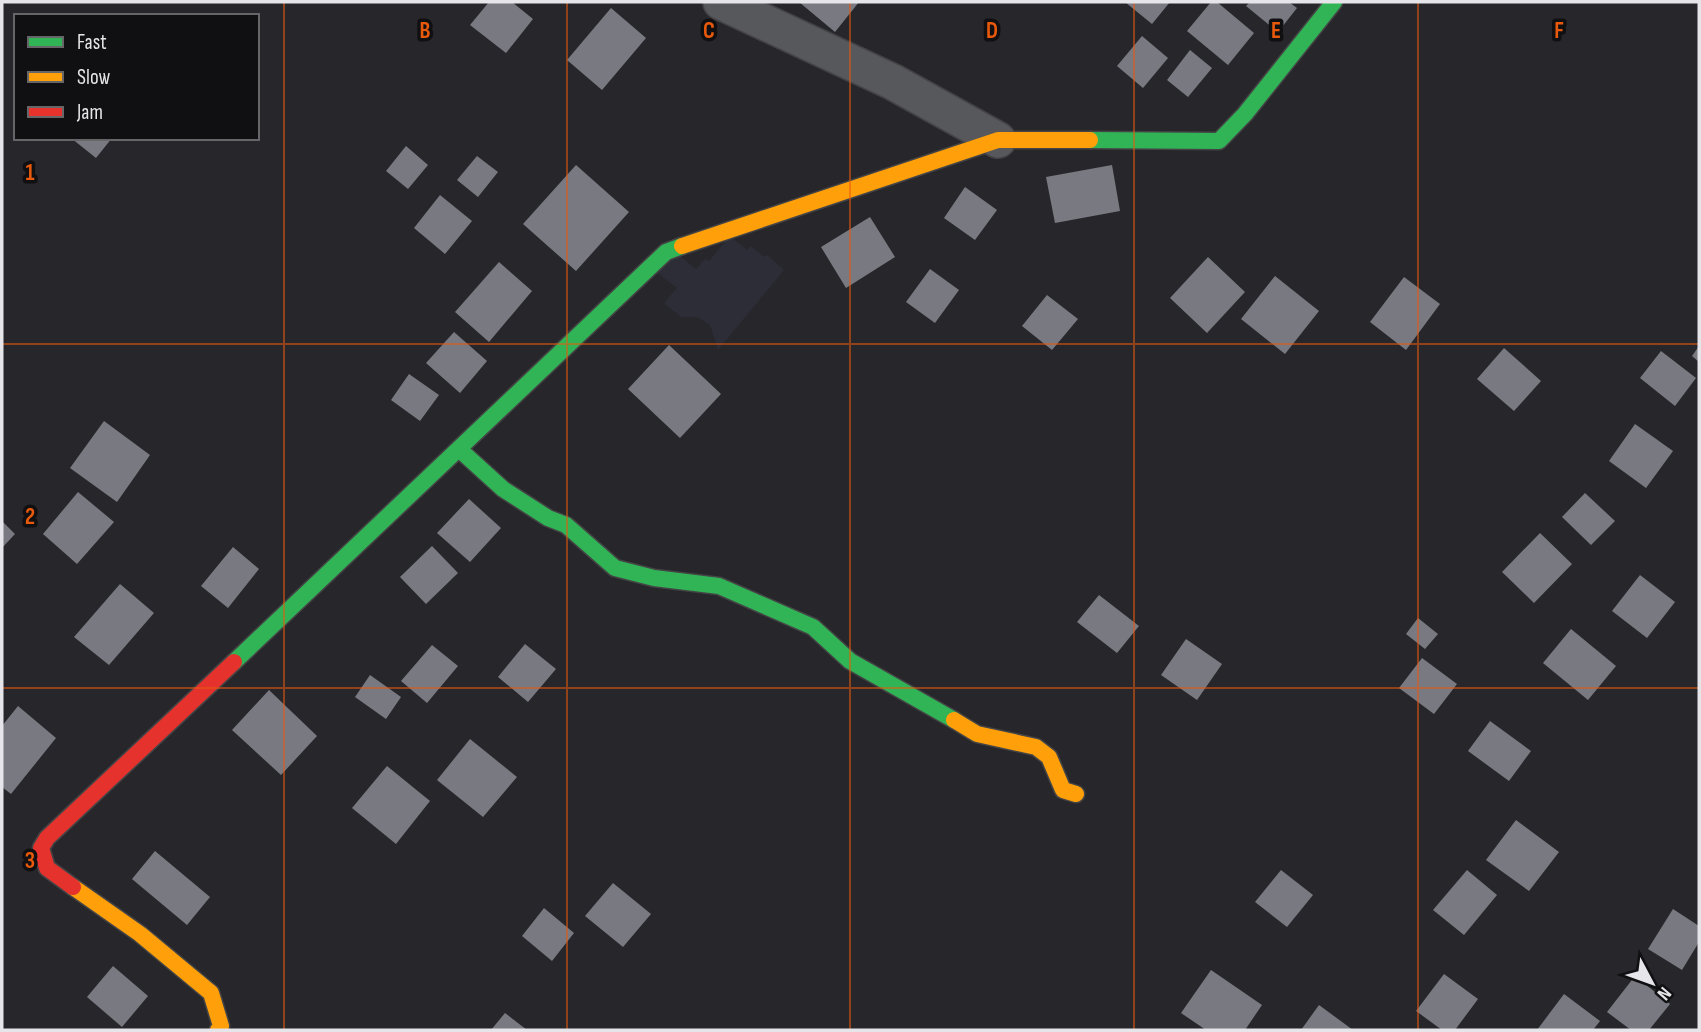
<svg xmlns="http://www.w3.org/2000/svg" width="1701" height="1032" viewBox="0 0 1701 1032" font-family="'Sofia Sans Condensed',sans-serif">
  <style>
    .built { fill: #2c2d37 }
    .building { fill: #797982 }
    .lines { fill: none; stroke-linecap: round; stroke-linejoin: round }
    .street-casing { stroke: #444446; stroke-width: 38 }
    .fast-casing { stroke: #444446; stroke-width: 19 }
    .slow-casing { stroke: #444446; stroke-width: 19 }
    .jam-casing { stroke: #444446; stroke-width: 19 }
    .street { stroke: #57585b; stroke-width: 35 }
    .fast { stroke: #30b455; stroke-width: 16 }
    .slow { stroke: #ff9f0a; stroke-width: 16 }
    .jam { stroke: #e5322d; stroke-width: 16 }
    .grid { fill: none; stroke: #e8590c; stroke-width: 2; stroke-opacity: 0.55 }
    .grid-label { font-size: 23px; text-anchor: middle; font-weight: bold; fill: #e8590c; stroke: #101012; stroke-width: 7; stroke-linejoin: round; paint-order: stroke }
  </style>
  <rect width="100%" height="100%" fill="#27272b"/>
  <path class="built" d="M730,236L747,250L751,246L764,257L767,255L784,270L718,350L710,325L697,317H681L664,303L677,288L655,271L674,251L696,269L705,259L709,261Z"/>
  <path class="building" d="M489,2H512L533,19L506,53L470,25Z
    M799,2H859L835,32Z
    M1125,2H1170L1152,24Z
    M1211,2H1217L1254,33L1228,65L1187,31Z
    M1250,2H1289L1297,8L1278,32L1246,6Z
    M611,8L646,38L602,90L567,60Z
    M1142,36L1168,58L1143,88L1117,66Z
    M1190,50L1212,68L1188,97L1167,80Z
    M71,138H112L96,158Z
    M406,146L428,165L408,189L386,171Z
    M477,156L498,172L478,197L457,180Z
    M576,165L629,212L576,271L523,224Z
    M1112,165L1120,211L1055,223L1046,177Z
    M965,187L997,210L975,240L944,218Z
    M440,195L472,221L445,254L414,228Z
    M870,217L895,257L846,288L821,247Z
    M1208,257L1245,292L1207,333L1170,298Z
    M499,262L532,291L489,342L455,312Z
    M930,269L959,290L935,323L906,302Z
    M1275,276L1319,311L1285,354L1241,319Z
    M1404,277L1440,304L1406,350L1370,322Z
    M1047,295L1078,319L1052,350L1022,326Z
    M454,332L487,361L460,393L426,363Z
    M669,345L721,394L680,438L628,389Z
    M1699,346V362L1692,356Z
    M1504,348L1541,381L1514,411L1477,379Z
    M1661,351L1696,378L1675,406L1640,378Z
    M409,374L439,395L420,421L391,400Z
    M104,421L150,455L117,502L70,468Z
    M1635,424L1673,451L1646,488L1609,461Z
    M78,492L114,522L77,564L43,534Z
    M1585,493L1615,521L1591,545L1562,517Z
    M469,499L501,528L470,562L437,533Z
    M2,521L15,534L2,548Z
    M1540,533L1572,564L1534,603L1502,572Z
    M432,546L458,573L426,604L400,577Z
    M233,547L259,569L228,608L201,586Z
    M1640,575L1675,602L1647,638L1612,611Z
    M120,584L154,613L109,665L74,637Z
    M1099,595L1139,626L1117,653L1077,622Z
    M1418,618L1438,634L1425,649L1406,634Z
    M1571,629L1616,666L1588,700L1543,663Z
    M1186,639L1222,664L1197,700L1161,675Z
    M525,644L556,669L528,702L498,677Z
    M432,645L458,666L427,703L401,681Z
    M1422,658L1457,684L1434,714L1399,688Z
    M370,675L401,697L386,719L355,697Z
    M269,690L317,736L281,775L232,730Z
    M18,706L56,738L11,794L2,787V726Z
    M1490,721L1531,751L1509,781L1468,751Z
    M470,739L517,777L483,817L437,780Z
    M387,766L430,801L396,844L352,808Z
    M1516,820L1559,852L1529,891L1486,860Z
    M155,851L210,897L187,925L132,879Z
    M1281,870L1313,895L1287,927L1255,902Z
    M1467,870L1497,895L1464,935L1433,910Z
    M613,883L651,914L623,947L585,916Z
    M544,908L574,933L552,961L522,936Z
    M1673,909L1699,926V942L1682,970L1648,949Z
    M113,966L148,996L122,1027L87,997Z
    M1211,970L1262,1005L1245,1030H1206L1181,1013Z
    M1444,974L1478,999L1455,1030H1442L1416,1011Z
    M1635,976L1670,1004L1649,1030H1631L1607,1012Z
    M1564,994L1600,1021L1593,1030H1537Z
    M1319,1005L1353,1030H1301Z
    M505,1013L527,1030H491Z"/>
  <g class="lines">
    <defs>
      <path id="street" d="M721,2L893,82L998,140"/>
      <path id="fast" d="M1090,140L1219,141L1245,114L1334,2
        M460,450L503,489L548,518L566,525L615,568L654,578L719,586L813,627L850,661L954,720
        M234,662L666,252L682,246"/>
      <path id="slow" d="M682,246L998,140H1090
        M954,720L977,734L1036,747L1049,757L1063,790L1076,794
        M73,887L140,934L211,993L221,1026L218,1030"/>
      <path id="jam" d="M73,887L47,868L41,848L47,838L234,662"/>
    </defs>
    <use href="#street" class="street-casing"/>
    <use href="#fast" class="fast-casing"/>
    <use href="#slow" class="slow-casing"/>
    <use href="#jam" class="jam-casing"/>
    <use href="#street" class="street"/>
    <use href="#fast" class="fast"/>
    <use href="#slow" class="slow"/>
    <use href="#jam" class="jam"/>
  </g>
  <path class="grid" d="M284,2V1030M567,2V1030M850,2V1030M1134,2V1030M1418,2V1030M2,344H1699M2,688H1699"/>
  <g class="grid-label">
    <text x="425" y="38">B</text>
    <text x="709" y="38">C</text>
    <text x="992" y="38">D</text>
    <text x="1276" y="38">E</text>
    <text x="1559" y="38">F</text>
    <text x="30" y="180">1</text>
    <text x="30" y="524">2</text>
    <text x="30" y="868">3</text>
  </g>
  <rect width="1701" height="1032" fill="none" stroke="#e6e6ea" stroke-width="7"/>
  <rect x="14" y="14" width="245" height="126" fill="#101012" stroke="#666668" stroke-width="2"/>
  <rect x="28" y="37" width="35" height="10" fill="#30b455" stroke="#666668" stroke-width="2"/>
  <text x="77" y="49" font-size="21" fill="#e6e6ea">Fast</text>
  <rect x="28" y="72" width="35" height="10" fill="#ff9f0a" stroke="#666668" stroke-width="2"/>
  <text x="77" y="84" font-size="21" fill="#e6e6ea">Slow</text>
  <rect x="28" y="107" width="35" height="10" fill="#e5322d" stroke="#666668" stroke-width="2"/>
  <text x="77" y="119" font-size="21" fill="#e6e6ea">Jam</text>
  <g transform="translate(1652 983) rotate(131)" stroke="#101012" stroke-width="5" paint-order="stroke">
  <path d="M0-5L12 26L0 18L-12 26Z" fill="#e6e6ea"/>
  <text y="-10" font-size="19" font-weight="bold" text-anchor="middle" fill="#e6e6ea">N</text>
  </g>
</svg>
